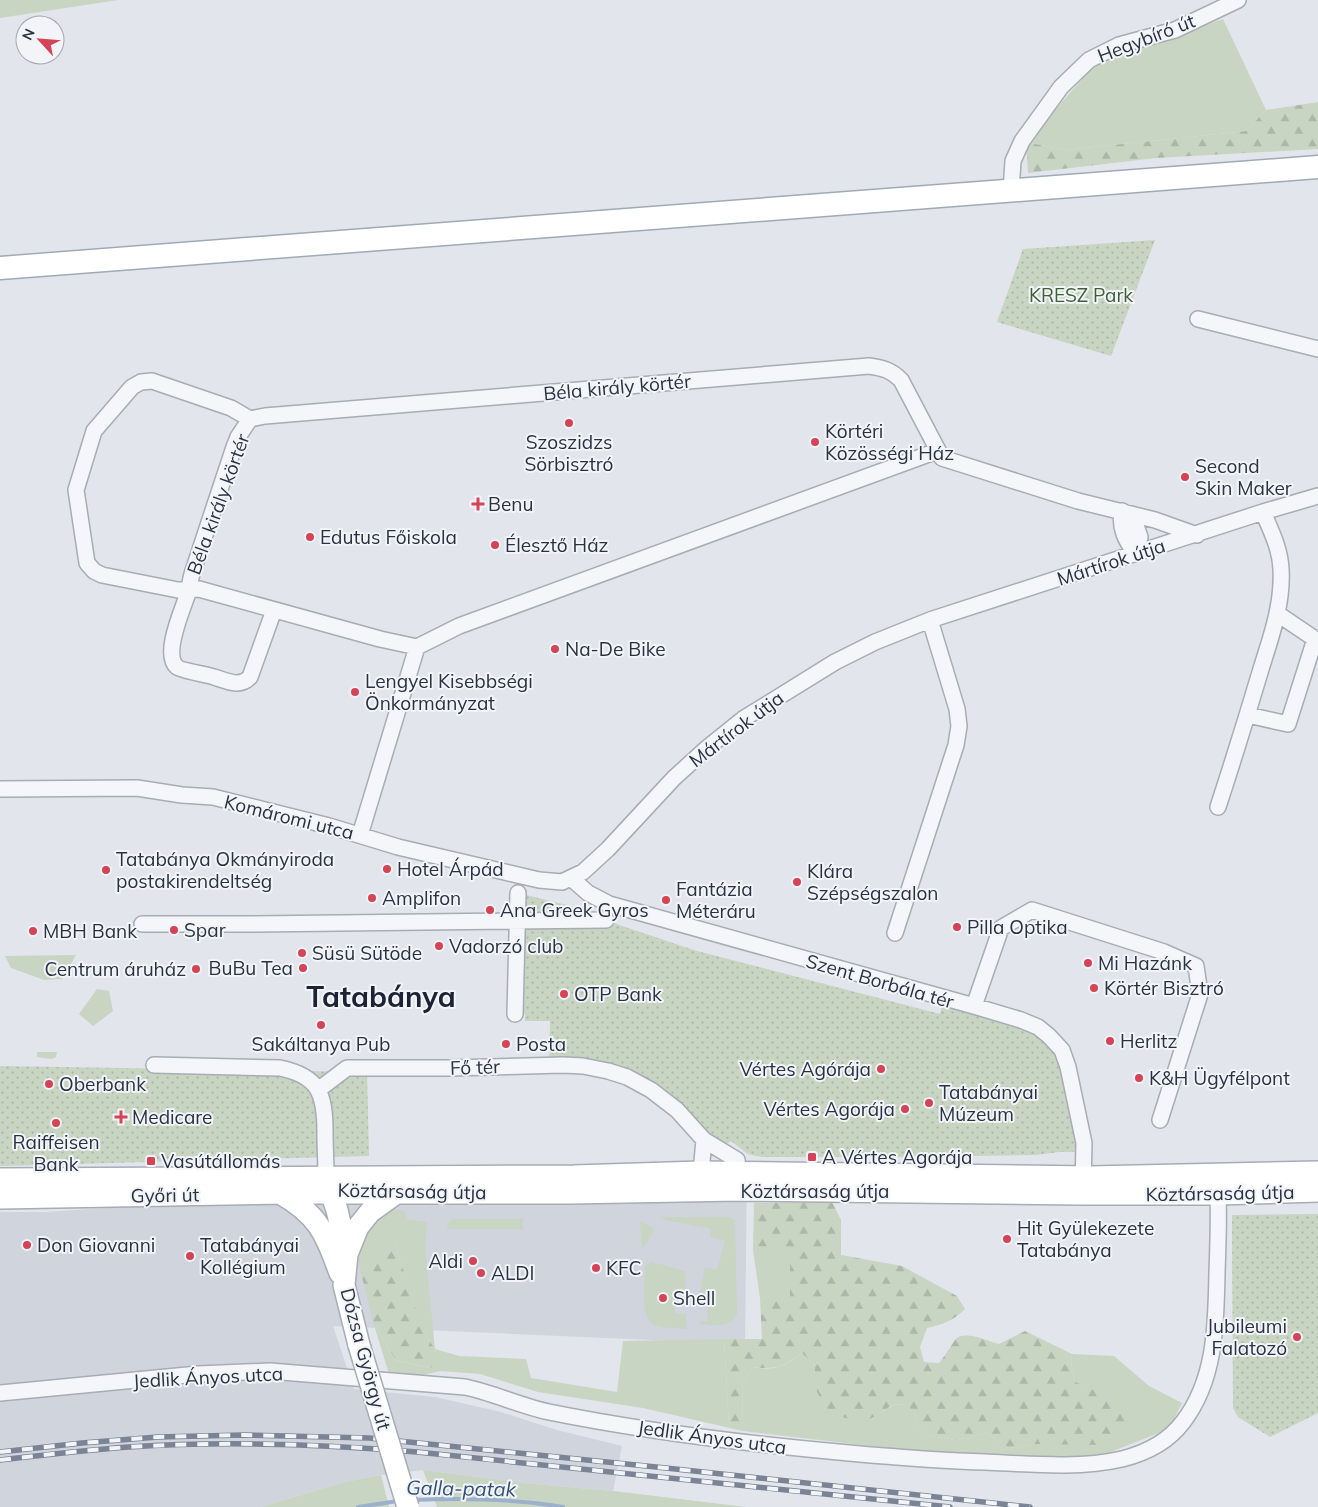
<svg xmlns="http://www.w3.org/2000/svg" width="1318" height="1507" viewBox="0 0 1318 1507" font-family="Mulish,sans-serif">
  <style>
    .built { fill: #d0d4dd }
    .grass { fill: #c7d5c2 }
    .forest { fill: url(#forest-firs) }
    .park { fill: url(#park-dots) }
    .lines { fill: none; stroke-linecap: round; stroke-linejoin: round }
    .stream { stroke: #9cb2cc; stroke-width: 4 }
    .street-casing { stroke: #a7acb5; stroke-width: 18 }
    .secondary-casing { stroke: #a7acb5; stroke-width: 24 }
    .primary-casing { stroke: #a0a9b7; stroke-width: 25 }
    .street { stroke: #f5f6f9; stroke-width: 15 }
    .secondary { stroke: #fff; stroke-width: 21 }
    .primary { stroke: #fff; stroke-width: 22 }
    .rail-casing { stroke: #7a8495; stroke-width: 5.5 }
    .rail { stroke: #f2f4f8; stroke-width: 4; stroke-dasharray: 11; stroke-linecap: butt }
    .secondary-bridge-casing { stroke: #a7acb5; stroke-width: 24; stroke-linecap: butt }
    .secondary-bridge { stroke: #fff; stroke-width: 21 }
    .poi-dot { fill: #d44356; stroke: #f2f4f8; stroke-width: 2 }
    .labels { text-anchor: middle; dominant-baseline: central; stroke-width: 4; stroke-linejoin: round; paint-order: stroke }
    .street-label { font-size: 19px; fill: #293243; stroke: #f2f4f8 }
    .park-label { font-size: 19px; fill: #3d6036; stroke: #f2f4f8 }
    .poi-label { font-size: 19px; fill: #293243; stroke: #f2f4f8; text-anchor: start }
    .water-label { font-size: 20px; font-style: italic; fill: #315079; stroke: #f2f4f8 }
    .town-label { font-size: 29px; font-weight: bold; fill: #1b2334; stroke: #f2f4f8 }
  </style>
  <defs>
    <pattern id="forest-firs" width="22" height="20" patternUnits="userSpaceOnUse" patternTransform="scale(1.25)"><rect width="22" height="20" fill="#c7d5c2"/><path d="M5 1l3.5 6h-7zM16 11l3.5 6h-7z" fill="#abb7a8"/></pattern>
    <pattern id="park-dots" width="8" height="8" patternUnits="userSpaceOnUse" patternTransform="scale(1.25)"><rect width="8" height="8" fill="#c7d5c2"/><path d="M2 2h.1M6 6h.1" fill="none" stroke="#abb7a8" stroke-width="1.8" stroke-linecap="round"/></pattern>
  </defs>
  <rect width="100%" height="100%" fill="#e2e5eb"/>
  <path class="built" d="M747,1167L745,1344L333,1326L354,1389L435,1397L501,1412L557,1430L622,1446L613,1491L523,1483L423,1470L381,1475L345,1482L261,1507H0V1212H45Z"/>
  <path class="grass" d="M0,0H118L0,18Z
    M1223,19L1266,110L1246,131L1065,150L1026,142L1096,64Z
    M76,955L62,979L44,980L11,968L5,956Z
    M97,989L109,991L113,1011L93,1026L79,1014Z
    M37,1052H57L56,1057L51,1059L37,1057Z
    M386,1208L404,1211L408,1220L427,1222L425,1248L435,1349L459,1356L526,1359L531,1378L617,1392L623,1341L724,1339L729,1424L742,1426L743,1382L752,1367C776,1371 783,1367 802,1353L815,1366L816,1388L883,1412C896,1402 901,1402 914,1411L917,1426L930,1436L957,1440L987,1433L1008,1448L1038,1444H1101L1127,1417C1110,1394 1100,1395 1076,1382L1071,1368L1072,1354L1114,1356L1149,1386L1182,1403L1169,1429L1103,1455L1037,1458L922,1452L743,1431L643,1408L538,1392L480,1374L441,1371L413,1377L389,1374L374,1325L396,1360L430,1368L435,1349L422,1329L395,1241L379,1261L359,1265C355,1231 363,1230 386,1208Z
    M660,1217H730L735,1220L737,1313C733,1328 715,1325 702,1325L698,1321H707L708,1300L699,1299L705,1267L717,1270L725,1241L710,1237L711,1230L707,1228L666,1220Z
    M452,1219H523V1229H447L448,1224Z
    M640,1221L652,1227L653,1233L642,1249Z
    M753,1250H790V1298H760Z
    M652,1262L685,1271L686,1296H675V1313L686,1314L687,1329C678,1328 665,1329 655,1325C639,1320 645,1280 645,1266Z
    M423,1470L523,1483L613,1491L746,1507H437Z
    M381,1475L389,1507H261L345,1482Z"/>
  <path class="forest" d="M1318,102V149L1156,158L1028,173L1026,142L1065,150L1246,131L1266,110Z
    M832,1202L841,1220V1255L902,1266L957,1296L965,1309C956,1319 940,1326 927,1328L920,1347L924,1362L939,1363C944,1358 954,1340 957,1338C967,1331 987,1341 999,1344L1025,1331L1072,1354L1071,1368L1076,1382C1085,1387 1094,1389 1103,1394C1113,1399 1121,1408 1128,1417L1125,1428L1101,1445L1038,1444L1008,1448L987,1433L957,1440L930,1436L917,1426L914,1411C891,1395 890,1412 869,1419C858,1423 833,1416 826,1407C822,1402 818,1394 816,1389C814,1383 815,1373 815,1366L802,1353C782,1367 777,1370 752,1367L743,1382L742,1427L729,1424L724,1339H762L760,1298L790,1297V1250H753L754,1203Z
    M394,1240L422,1329L435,1349L431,1368L396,1360L374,1325L359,1265L379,1261Z"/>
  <path class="park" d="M1155,240L1111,356L997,322L1023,249Z
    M518,893L583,909L619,925L697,951L940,1014L944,998L1021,1020L1062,1050L1084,1152H1059L1035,1155L916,1157H762L748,1154L731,1141L720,1148L627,1077L549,1065L550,1021H525V1014H515Z
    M0,1066L367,1072L369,1156L0,1166Z
    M1318,1214V1413L1270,1437L1238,1417L1233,1408L1232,1215Z"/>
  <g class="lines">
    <path class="stream" d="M413,1500C461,1498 516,1499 563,1507
      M358,1507L398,1501"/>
    <defs>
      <path id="street" d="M1011,191L1013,161L1022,141L1061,87L1089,60L1119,45L1175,30L1238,0
        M1198,319L1318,349
        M250,419L238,437L234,447L192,574C190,580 190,587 188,593C183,609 162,654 177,667C180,670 208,675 214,677C227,681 240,688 250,677L274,610
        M937,451L459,626L417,647L380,639L199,589L178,590L102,575L94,571L87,563L76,490L94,431L132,387L141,382L152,381L231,408L250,419L265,416L869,366C883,368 891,370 901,380L942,458L1078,501L1155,520L1197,535
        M1122,511C1119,529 1126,540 1135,554
        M1124,512L1134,520L1140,537L1135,554
        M1248,715L1288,724L1315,639L1278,614
        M0,789L137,788L182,795L213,797L329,826L398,847L539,880L562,882L583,872L608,849L674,778L707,748L743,719L835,662L875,642L930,620L1263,512L1318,496
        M1218,807C1233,761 1247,716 1261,669C1271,637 1283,604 1281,569C1280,548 1271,531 1263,512
        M360,835L417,647
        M572,879L588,893L609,904L974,1006L1021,1020L1038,1027L1049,1036L1062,1050L1068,1067L1084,1143L1083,1185
        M142,924H250L606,920
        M895,933L956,745L959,726L957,709L930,620
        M974,1006L1001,928L1032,910L1164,952L1196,966L1200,994L1160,1120
        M515,1014L518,893
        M154,1065L280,1068C319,1076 325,1094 325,1132C325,1147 326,1162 326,1178
        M318,1090L347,1068H449L563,1065L583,1066L608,1071L627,1077L651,1090L677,1110L704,1140L737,1160L739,1173
        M701,1172L704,1140
        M0,1393L198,1374L270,1371L465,1387C494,1393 520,1406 549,1412C648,1432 748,1444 849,1453C894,1457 940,1461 985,1462C1030,1464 1078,1469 1122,1459C1146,1453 1168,1442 1183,1422C1216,1379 1216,1324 1217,1272C1218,1246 1219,1220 1218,1194"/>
      <path id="secondary" d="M0,1179L574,1176L701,1172L1091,1177L1318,1172
        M327,1181L337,1210L347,1254L344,1285L359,1345
        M280,1193C319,1215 325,1233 340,1273
        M0,1198L290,1193H570L738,1190L1083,1194H1218L1318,1191
        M347,1254L358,1227L370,1212L395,1194"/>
      <path id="primary" d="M0,268L1318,167"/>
    </defs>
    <use href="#street" class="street-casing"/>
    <use href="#secondary" class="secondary-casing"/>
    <use href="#primary" class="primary-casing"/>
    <use href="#street" class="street"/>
    <use href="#secondary" class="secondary"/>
    <use href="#primary" class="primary"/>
    <defs>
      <path id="rail" d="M0,1452L82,1443L158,1437L244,1435L369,1438L666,1468L1030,1507
        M0,1460C43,1455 86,1450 129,1447C224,1441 322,1444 417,1452L950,1507"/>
    </defs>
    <use href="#rail" class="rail-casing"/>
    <use href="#rail" class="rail"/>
    <defs>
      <path id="secondary-bridge" d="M359,1345L408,1507"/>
    </defs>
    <use href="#secondary-bridge" class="secondary-bridge-casing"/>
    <use href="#secondary-bridge" class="secondary-bridge"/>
  </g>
  <g class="poi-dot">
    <circle cx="569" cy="423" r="5"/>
    <circle cx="815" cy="442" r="5"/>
    <circle cx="1185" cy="477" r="5"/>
    <path d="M475.5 496.5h5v5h5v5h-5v5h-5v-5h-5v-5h5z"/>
    <circle cx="310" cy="537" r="5"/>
    <circle cx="495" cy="545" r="5"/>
    <circle cx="555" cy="649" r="5"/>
    <circle cx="355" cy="692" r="5"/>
    <circle cx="387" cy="869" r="5"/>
    <circle cx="106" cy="870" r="5"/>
    <circle cx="797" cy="882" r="5"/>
    <circle cx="372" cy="898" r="5"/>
    <circle cx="666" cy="900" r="5"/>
    <circle cx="490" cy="910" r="5"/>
    <circle cx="957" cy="927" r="5"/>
    <circle cx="174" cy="930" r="5"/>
    <circle cx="33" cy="931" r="5"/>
    <circle cx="439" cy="946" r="5"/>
    <circle cx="302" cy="953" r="5"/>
    <circle cx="1088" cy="963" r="5"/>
    <circle cx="303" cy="968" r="5"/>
    <circle cx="196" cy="969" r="5"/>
    <circle cx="1094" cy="988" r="5"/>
    <circle cx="564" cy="994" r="5"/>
    <circle cx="321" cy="1025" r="5"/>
    <circle cx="1110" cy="1041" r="5"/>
    <circle cx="506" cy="1044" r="5"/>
    <circle cx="881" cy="1069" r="5"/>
    <circle cx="1139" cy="1078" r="5"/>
    <circle cx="49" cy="1084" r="5"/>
    <circle cx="929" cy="1103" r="5"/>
    <circle cx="905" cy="1109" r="5"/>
    <path d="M118.5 1109.5h5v5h5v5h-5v5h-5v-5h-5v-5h5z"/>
    <circle cx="56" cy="1123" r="5"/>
    <rect x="807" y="1152" width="10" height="10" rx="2.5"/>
    <rect x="146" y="1156" width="10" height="10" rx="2.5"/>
    <circle cx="1007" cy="1239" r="5"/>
    <circle cx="27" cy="1245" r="5"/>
    <circle cx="190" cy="1256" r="5"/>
    <circle cx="473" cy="1261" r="5"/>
    <circle cx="596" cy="1268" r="5"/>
    <circle cx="481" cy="1273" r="5"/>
    <circle cx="663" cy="1298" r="5"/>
    <circle cx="1297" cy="1337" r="5"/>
  </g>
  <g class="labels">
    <g class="street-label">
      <text transform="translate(1146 38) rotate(-21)">Hegybíró út</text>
      <text transform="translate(617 387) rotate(-5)">Béla király körtér</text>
      <text transform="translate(218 504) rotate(-70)">Béla király körtér</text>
      <text transform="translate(1111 562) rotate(-18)">Mártírok útja</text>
      <text transform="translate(736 729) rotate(-37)">Mártírok útja</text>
      <text transform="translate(289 817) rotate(14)">Komáromi utca</text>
      <text transform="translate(880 981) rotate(16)">Szent Borbála tér</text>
      <text transform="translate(475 1067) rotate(-2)">Fő tér</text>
      <text transform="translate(412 1191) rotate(1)">Köztársaság útja</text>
      <text x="815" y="1191">Köztársaság útja</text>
      <text transform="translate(1220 1193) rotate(-1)">Köztársaság útja</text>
      <text transform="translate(165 1195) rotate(-1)">Győri út</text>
      <text transform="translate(366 1359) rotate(75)">Dózsa György út</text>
      <text transform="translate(208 1377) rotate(-3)">Jedlik Ányos utca</text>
      <text transform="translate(712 1437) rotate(8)">Jedlik Ányos utca</text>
    </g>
    <g class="park-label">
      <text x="1081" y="295">KRESZ Park</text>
    </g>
    <g class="poi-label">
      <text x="825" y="431">Körtéri<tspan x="825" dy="22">Közösségi Ház</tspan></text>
      <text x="569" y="442" text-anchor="middle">Szoszidzs<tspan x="569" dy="22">Sörbisztró</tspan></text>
      <text x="1195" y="466">Second<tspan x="1195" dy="22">Skin Maker</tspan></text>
      <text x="488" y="504">Benu</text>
      <text x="320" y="537">Edutus Főiskola</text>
      <text x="505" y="545">Élesztő Ház</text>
      <text x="565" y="649">Na-De Bike</text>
      <text x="365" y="681">Lengyel Kisebbségi<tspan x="365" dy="22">Önkormányzat</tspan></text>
      <text x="116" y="859">Tatabánya Okmányiroda<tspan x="116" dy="22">postakirendeltség</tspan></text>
      <text x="397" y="869">Hotel Árpád</text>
      <text x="807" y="871">Klára<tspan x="807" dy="22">Szépségszalon</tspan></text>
      <text x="676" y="889">Fantázia<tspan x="676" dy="22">Méteráru</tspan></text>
      <text x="382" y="898">Amplifon</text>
      <text x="500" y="910">Ana Greek Gyros</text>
      <text x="967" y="927">Pilla Optika</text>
      <text x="184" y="930">Spar</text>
      <text x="43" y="931">MBH Bank</text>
      <text x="449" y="946">Vadorzó club</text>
      <text x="312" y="953">Süsü Sütöde</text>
      <text x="1098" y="963">Mi Hazánk</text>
      <text x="293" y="968" text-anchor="end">BuBu Tea</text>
      <text x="186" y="969" text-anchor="end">Centrum áruház</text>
      <text x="1104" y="988">Körtér Bisztró</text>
      <text x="574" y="994">OTP Bank</text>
      <text x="1120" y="1041">Herlitz</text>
      <text x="321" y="1044" text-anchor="middle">Sakáltanya Pub</text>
      <text x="516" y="1044">Posta</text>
      <text x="871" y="1069" text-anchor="end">Vértes Agórája</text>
      <text x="1149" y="1078">K&amp;H Ügyfélpont</text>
      <text x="59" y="1084">Oberbank</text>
      <text x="939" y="1092">Tatabányai<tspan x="939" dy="22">Múzeum</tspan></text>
      <text x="895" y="1109" text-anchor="end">Vértes Agorája</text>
      <text x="132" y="1117">Medicare</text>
      <text x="56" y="1142" text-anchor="middle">Raiffeisen<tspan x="56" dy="22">Bank</tspan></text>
      <text x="822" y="1157">A Vértes Agorája</text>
      <text x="161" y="1161">Vasútállomás</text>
      <text x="1017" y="1228">Hit Gyülekezete<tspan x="1017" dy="22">Tatabánya</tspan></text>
      <text x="37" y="1245">Don Giovanni</text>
      <text x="200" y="1245">Tatabányai<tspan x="200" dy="22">Kollégium</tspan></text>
      <text x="463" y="1261" text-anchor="end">Aldi</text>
      <text x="606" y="1268">KFC</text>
      <text x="491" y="1273">ALDI</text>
      <text x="673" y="1298">Shell</text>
      <text x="1287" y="1326" text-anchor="end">Jubileumi<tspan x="1287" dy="22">Falatozó</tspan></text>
    </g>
    <g class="water-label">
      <text transform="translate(461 1488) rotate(1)">Galla-patak</text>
    </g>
    <g class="town-label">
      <text x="381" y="996">Tatabánya</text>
    </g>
  </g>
  <g transform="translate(40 40) rotate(296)"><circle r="24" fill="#f2f4f8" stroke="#a2a6b0"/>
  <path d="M0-4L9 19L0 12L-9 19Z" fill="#d44356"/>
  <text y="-8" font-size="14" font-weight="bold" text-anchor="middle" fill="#293243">N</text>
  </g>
</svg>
